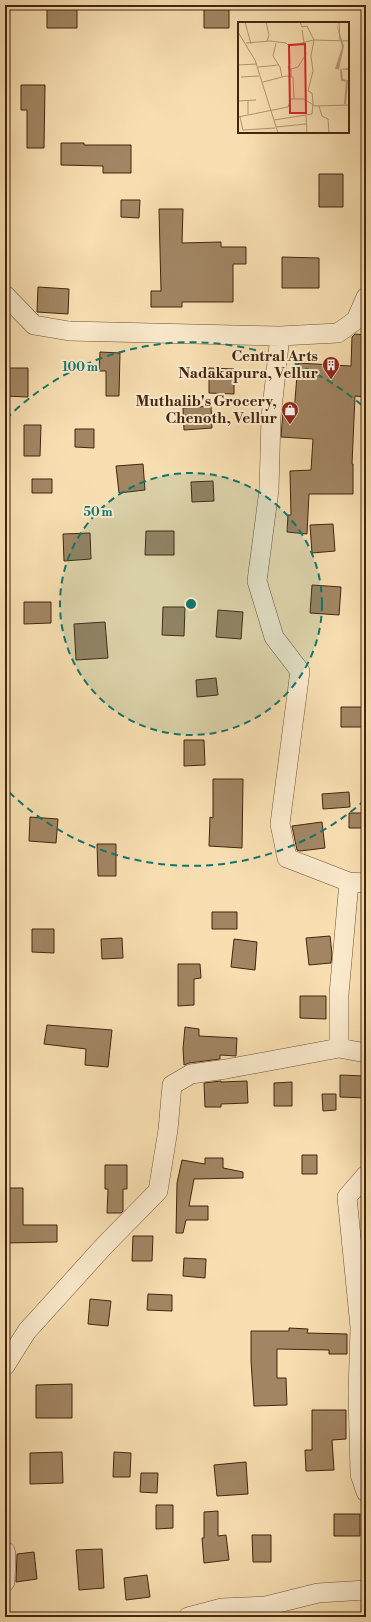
<svg xmlns="http://www.w3.org/2000/svg" width="371" height="1622" viewBox="0 0 371 1622" font-family="'Libre Bodoni',serif">
  <style>
    .building { fill: #a28663; stroke: #44250f }
    .lines { fill: none; stroke-linecap: round; stroke-linejoin: round }
    .minor-casing { stroke: #715438; stroke-width: 20 }
    .minor { stroke: #faeacc; stroke-width: 19 }
    .ring { fill: none; stroke: #0f766e; stroke-width: 2; stroke-dasharray: 7 5 }
    .labels { text-anchor: middle; dominant-baseline: central; stroke-width: 4; stroke-linejoin: round; paint-order: stroke }
    .poi-label { font-size: 15px; font-weight: bold; fill: #44250f; stroke: #faeacc; text-anchor: end }
    .inset-river { fill: none; stroke: #bba07a; stroke-width: 2 }
    .inset-road { fill: none; stroke: #b09570; stroke-width: 1 }
    .view { fill: #d62828; fill-opacity: 0.15; stroke: #d62828; stroke-width: 2 }
    .inset-edge { fill: none; stroke: #44250f; stroke-width: 2 }
    .centre { fill: #0f766e; stroke: #faeacc; stroke-width: 2 }
    .ring-label { font-size: 12px; text-anchor: middle; font-weight: bold; fill: #0f766e; stroke: #faeacc; stroke-width: 4; stroke-linejoin: round; paint-order: stroke }
  </style>
  <rect width="100%" height="100%" fill="#f8dfb1"/>
  <filter id="stains"><feTurbulence type="fractalNoise" baseFrequency=".005" numOctaves="4"/><feColorMatrix values="0 0 0 0 .2 0 0 0 0 .09 0 0 0 0 .02 0 0 0 .5 -.17"/></filter>
  <radialGradient id="worn" r=".72"><stop offset=".6" stop-color="#630" stop-opacity="0"/><stop offset="1" stop-color="#630" stop-opacity=".3"/></radialGradient>
  <path class="building" d="M204,5H229V28H204Z
    M47,6H77V28H47Z
    M21,85H45L44,148H27V110H21Z
    M61,143H84V145H131V173H103V166L61,165Z
    M319,174H343V207H319Z
    M121,200H140L139,218L121,217Z
    M159,209H183L182,243L221,242V247H246V264H233V302H182V307H151V291H161Z
    M282,257L319,258V288H282Z
    M38,287L69,289L68,314L37,312Z
    M355,334L366,335V397L355,396L352,464H353V494H309L307,534L287,532L288,515H291L290,471L311,470L313,439L281,437L283,412H294L298,363L351,366L352,337Z
    M100,352L120,353L119,396H106V371H99Z
    M5,368H28V397L5,396Z
    M209,368L234,369V394L209,393Z
    M211,406L212,428L184,430L183,408Z
    M24,425H41L40,456H24Z
    M75,429H94V448L75,447Z
    M143,464L145,490L119,493L116,466Z
    M32,479H52V493H32Z
    M213,481L214,501L192,502L191,482Z
    M333,524L335,551L312,553L310,525Z
    M146,531H174V555H145Z
    M90,533L91,559L64,561L63,534Z
    M312,585L341,587L339,615L310,613Z
    M24,602H51V623L24,624Z
    M163,607H185L184,636L162,635Z
    M218,610L243,612L241,639L216,637Z
    M105,622L108,658L76,660L74,624Z
    M216,678L218,695L197,697L196,680Z
    M341,707H365V727H341Z
    M184,740H204L205,765L184,766Z
    M213,779H243L242,848L209,846L210,817L213,818Z
    M349,792L350,807L323,809L322,794Z
    M349,813H366V828H349Z
    M30,817L58,819L56,843L29,841Z
    M322,822L325,848L300,851L297,850L292,826Z
    M97,844H116V876H98Z
    M212,912H237V929H212Z
    M32,929H54V953L32,952Z
    M330,936L332,954L331,963L309,965L306,938Z
    M122,938L123,958L102,959L101,939Z
    M234,939L257,942L255,970L231,967Z
    M178,964H200L201,978L194,979V1005L178,1006Z
    M300,996H326V1019L300,1018Z
    M47,1025L112,1030L108,1067L85,1065L86,1049L44,1044Z
    M185,1027L199,1029V1036L237,1038L236,1056L220,1055V1059L189,1063L184,1065L183,1049Z
    M340,1075L366,1076V1098L340,1097Z
    M221,1081V1082L247,1081L248,1103L221,1104V1107H205L204,1083Z
    M292,1082V1106H274V1083Z
    M322,1094H336V1110L323,1111Z
    M302,1155H317V1174H302Z
    M205,1158H223V1168L243,1172V1178L194,1179L189,1206H208V1220H186L183,1233H176L177,1183L182,1160L205,1164Z
    M105,1165H127V1189H123V1211L121,1213H107L108,1189H105Z
    M5,1188H23V1225H57V1242L5,1243Z
    M133,1236H153L152,1261H132Z
    M184,1258L206,1259L205,1278L183,1276Z
    M148,1294L172,1295V1311L147,1310Z
    M90,1299L111,1301L108,1326L88,1324Z
    M289,1328L308,1329L307,1333L347,1334V1354H329V1350L277,1349V1378H286L287,1405L254,1406L251,1361V1331H289Z
    M72,1384V1418H36V1385Z
    M312,1410H346V1439L332,1440L334,1470L306,1471L305,1450H312Z
    M62,1452L63,1483L30,1484V1453Z
    M114,1452L131,1453L130,1477H113Z
    M246,1462L248,1494L217,1496L214,1465Z
    M141,1473H158L157,1493L140,1492Z
    M156,1505H173V1528L156,1529Z
    M218,1511V1536L226,1535L229,1560L204,1563L202,1538H204V1512Z
    M334,1514H360V1536H334Z
    M252,1535H271V1562H253Z
    M102,1549L104,1588L79,1590L76,1550Z
    M34,1552L37,1579L16,1582L17,1554Z
    M147,1575L150,1597L126,1600L124,1578Z"/>
  <g class="lines">
    <defs>
      <path id="minor" d="M5,295L34,325L69,331L280,336L338,333L356,320L366,297
        M280,336L271,417L269,490L257,581L274,637L300,671L280,824L287,858L349,882L366,883
        M349,882L339,994V1048L366,1053
        M366,1175L347,1197L360,1327L358,1393L360,1474L366,1492
        M5,1366L27,1331L104,1246L158,1191L168,1130L172,1085L191,1074L226,1069L339,1048
        M5,1551L6,1554L5,1582
        M188,1617L222,1608L266,1606L318,1593L366,1590"/>
    </defs>
    <use href="#minor" class="minor-casing"/>
    <use href="#minor" class="minor"/>
  </g>
  <circle cx="191" cy="604" r="131" fill="#0f766e" fill-opacity=".12"/>
  <g class="ring">
    <circle cx="191" cy="604" r="131"/>
    <path d="M365 800A262 262 0 0 1 6 789M6 419A262 262 0 0 1 365 408"/>
  </g>
  <defs>
    <symbol id="building-pin" viewBox="-11 -11 22 30"><path d="M0 17L-7.5 6A9.5 9.5 0 1 1 7.5 6Z" fill="#8f2418" stroke="#faeacc"/><path d="M-4-6H4V6H1V3H-1V6H-4ZM-2.5-4.3h1.7v1.8h-1.7ZM.8-4.3h1.7v1.8H.8ZM-2.5-1h1.7V.8h-1.7ZM.8-1h1.7V.8H.8Z" fill="#fff"/></symbol>
    <symbol id="shop-pin" viewBox="-11 -11 22 30"><path d="M0 17L-7.5 6A9.5 9.5 0 1 1 7.5 6Z" fill="#8f2418" stroke="#faeacc"/><path d="M-5-2.5h2.3a2.7 3.5 0 0 1 5.4 0H5L5.5 6h-11ZM-1.5-2.5h3a1.5 2.3 0 0 0-3 0Z" fill="#fff"/></symbol>
  </defs>
  <g fill-rule="evenodd">
    <use href="#building-pin" x="321" y="355" width="20" height="27"/>
    <use href="#shop-pin" x="280" y="400" width="20" height="27"/>
  </g>
  <g class="labels">
    <g class="poi-label">
      <text x="318" y="356">Central Arts<tspan x="318" dy="17">Nadakapura, Vellur</tspan></text>
      <text x="277" y="401">Muthalib's Grocery,<tspan x="277" dy="17">Chenoth, Vellur</tspan></text>
    </g>
  </g>
  <g transform="translate(238 22)">
    <rect width="111" height="111" fill="#f8dfb1"/>
    <path d="M98,0L106,24L101,47L111,46V48L97,47L104,25Z" fill="#bba07a"/>
    <path class="inset-river" d="M103,48L104,58L109,59L107,82"/>
    <path class="inset-road" d="M7,0L13,22M28,0L31,13L29,19M101,0L102,18M0,10L17,38L40,111M8,21L32,19L48,21L51,24L76,18L69,4L64,5L62,0M38,21L35,34L42,45L44,55M51,24L52,41L50,46L53,47V54M0,43L19,42M20,45L41,43M53,47L60,45L68,32L64,8M3,55L21,54M25,60L48,54L55,55L56,77M10,78V92M0,79L18,78M81,84L84,94L90,97L91,111M0,95L50,85L53,77H66L77,84L111,83M2,95L5,108L37,106M36,98L68,93M38,105L68,102M69,111L68,93L74,92L75,80L74,71L70,69L75,49L73,34L76,18L111,19"/>
    <path class="view" d="M67,22L68,91H52L51,23Z"/>
    <rect width="111" height="111" class="inset-edge"/>
  </g>
  <circle cx="191" cy="604" r="6" class="centre"/>
  <g class="ring-label">
    <text x="80" y="371">100 m</text>
    <text x="98" y="516">50 m</text>
  </g>
  <rect width="371" height="1622" fill="none" stroke="#f8dfb1" stroke-width="20"/>
  <rect x="6" y="6" width="359" height="1610" fill="none" stroke="#44250f" stroke-width="2"/>
  <rect x="10" y="10" width="351" height="1602" fill="none" stroke="#44250f"/>
  <rect width="100%" height="100%" filter="url(#stains)"/>
  <rect width="100%" height="100%" fill="url(#worn)"/>
</svg>
